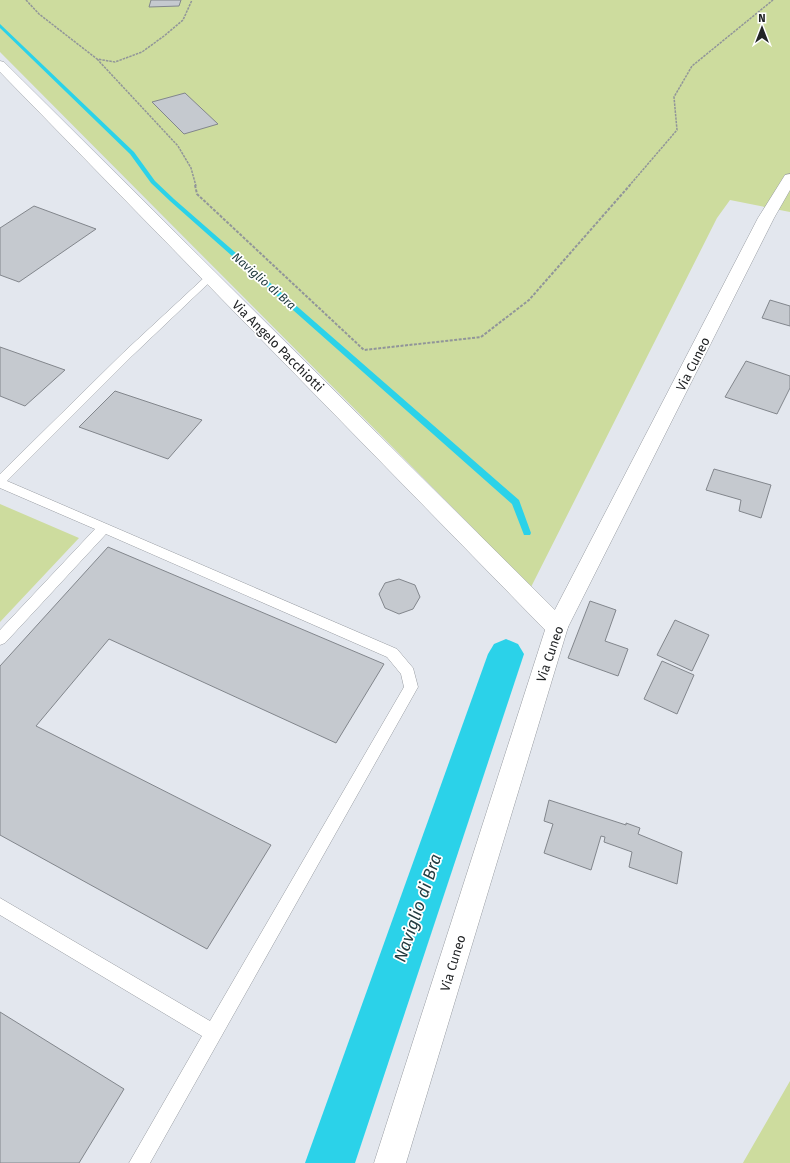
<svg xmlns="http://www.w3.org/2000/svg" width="790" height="1163" viewBox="0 0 790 1163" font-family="'Fira Sans',sans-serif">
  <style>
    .green { fill: #cddc9e }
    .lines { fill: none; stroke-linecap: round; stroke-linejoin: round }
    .stream { fill: #2bd2e9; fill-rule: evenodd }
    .canal { fill: #2bd2e9; fill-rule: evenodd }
    .building { fill: #c5c9cf; stroke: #82868c }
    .service-casing { stroke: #989ca2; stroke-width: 1 }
    .minor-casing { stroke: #989ca2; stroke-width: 1 }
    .primary-casing { stroke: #989ca2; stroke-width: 1 }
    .path-far1 { stroke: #919599; stroke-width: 1.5; stroke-dasharray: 2.5 1; stroke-linecap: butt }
    .path { stroke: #919599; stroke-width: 2; stroke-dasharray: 3 1.5; stroke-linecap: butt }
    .service { fill: #fff; fill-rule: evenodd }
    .minor { fill: #fff; fill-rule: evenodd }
    .primary { fill: #fff; fill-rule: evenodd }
    .labels { text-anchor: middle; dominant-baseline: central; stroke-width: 3.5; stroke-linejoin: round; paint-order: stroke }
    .far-water-label { font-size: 12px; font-style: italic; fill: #233c40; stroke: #fff }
    .street-label { font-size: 13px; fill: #222426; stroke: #fff }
    .near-water-label { font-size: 17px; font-style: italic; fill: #233c40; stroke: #fff }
  </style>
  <rect width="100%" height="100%" fill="#e3e7ee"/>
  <path class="green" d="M0,0H790V212L730,200L717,218L526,597L477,532L0,52Z
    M0,504L79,538L0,622Z
    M790,1081V1163H743L744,1161Z"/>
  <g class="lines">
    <path class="stream" d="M0,24L134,152L155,181L174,199L519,500L531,533L530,535H524L512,504L170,201L151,183L130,154L0,28Z"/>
    <path class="canal" d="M506,639L518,644L524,654L355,1163H305L488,654L494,644Z"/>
  </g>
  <path class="building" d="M151,0H181L179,6L149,7Z
    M185,93L218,124L184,134L152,102Z
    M34,206L96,229L19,282L0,275V228Z
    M770,300L790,306V326L762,318Z
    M0,347L65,370L25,406L0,396Z
    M746,361L790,376V388L777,414L725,397Z
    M115,391L202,420L168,459L79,427Z
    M714,469L771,485L761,518L739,511L741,500L706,490Z
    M108,547L384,664L336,743L109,639L36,726L271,845L207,949L0,835V666Z
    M399,579L415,585L420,597L413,609L399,614L385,608L379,594L385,583Z
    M590,601L616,610L605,641L628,649L618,676L568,658Z
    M675,620L709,635L692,671L657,655Z
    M662,661L694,675L677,714L644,699Z
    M549,800L626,825V823L640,828L638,834L682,852L677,884L629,867L632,852L604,842L605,837L601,836L591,870L544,853L553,824L544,821Z
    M0,1012L124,1089L79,1163H0Z"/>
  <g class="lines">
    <defs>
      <path id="service" d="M210,274L213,275L215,277L213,279L132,356L7,481L397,649L413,668L418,687L150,1163H129L202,1036L0,915V898L210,1021L404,687L401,674L387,657L106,534L5,643L0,645V630L95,529L0,488V474L124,352L207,275Z"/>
      <path id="minor" d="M0,61L4,62L565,620L568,627L565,634L557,636L549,634L0,72Z"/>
      <path id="primary" d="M790,174V190L774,218L568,627L406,1163H374L546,627L758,218L785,175Z"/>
    </defs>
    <use href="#service" class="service-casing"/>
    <use href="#minor" class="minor-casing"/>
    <use href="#primary" class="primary-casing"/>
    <path class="path-far1" d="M26,0L39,14L97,59L115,62L142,52L164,36L183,20L192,0
      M97,59L178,146L191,168L196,186
      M629,186L677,130L674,97L692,66L773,0"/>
    <path class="path" d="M195,185L197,194L364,350L481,337L529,300L630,185"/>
    <use href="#service" class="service"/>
    <use href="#minor" class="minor"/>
    <use href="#primary" class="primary"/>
  </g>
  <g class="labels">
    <g class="far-water-label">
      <text transform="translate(264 281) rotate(41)">Naviglio di Bra</text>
    </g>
    <g class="street-label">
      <text transform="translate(278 346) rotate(45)">Via Angelo Pacchiotti</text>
      <text transform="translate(693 364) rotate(-63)">Via Cuneo</text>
      <text transform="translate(550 654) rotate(-71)">Via Cuneo</text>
      <text transform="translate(453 963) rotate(-73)">Via Cuneo</text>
    </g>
    <g class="near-water-label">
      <text transform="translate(418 908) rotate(-71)">Naviglio di Bra</text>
    </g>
  </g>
  <g transform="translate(762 28)" stroke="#ffffff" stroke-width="3" paint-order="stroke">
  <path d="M0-3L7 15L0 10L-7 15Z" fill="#222426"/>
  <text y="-6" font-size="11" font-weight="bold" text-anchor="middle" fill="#222426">N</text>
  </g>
</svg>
